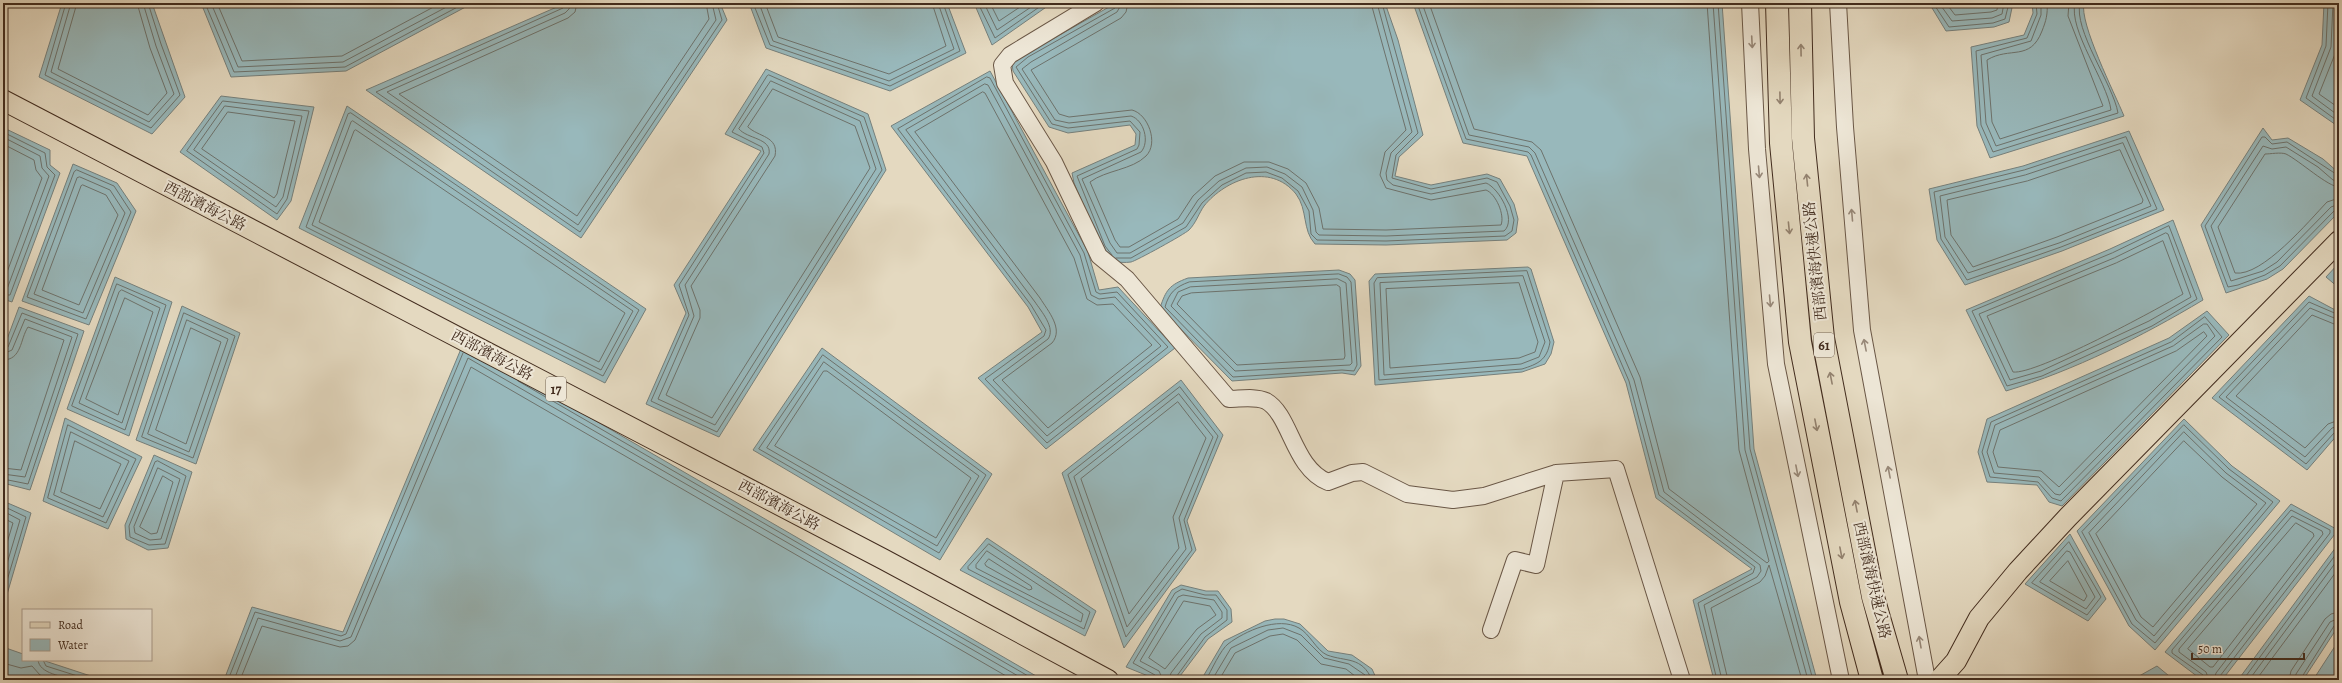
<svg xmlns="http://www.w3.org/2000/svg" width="2342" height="683" viewBox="0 0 2342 683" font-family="Alegreya,'Noto Serif TC',serif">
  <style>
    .water { fill: #98b8bb; stroke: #76807c }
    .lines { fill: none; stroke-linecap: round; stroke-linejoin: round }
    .shore { stroke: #6d726c; stroke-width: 1 }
    .minor-casing { stroke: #6a5746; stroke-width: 18 }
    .major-casing { stroke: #422c1e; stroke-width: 22 }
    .highway-casing { stroke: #422c1e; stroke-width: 24 }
    .minor { stroke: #ede6d6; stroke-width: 16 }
    .major { stroke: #e4d9c0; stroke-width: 20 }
    .highway { stroke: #e4d9c0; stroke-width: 22 }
    .oneway { stroke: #98897a }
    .oneway2 { stroke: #93826f }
    .labels { text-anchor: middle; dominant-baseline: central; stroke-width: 4; stroke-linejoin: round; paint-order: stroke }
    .shield { fill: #ede6d6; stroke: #756455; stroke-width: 1 }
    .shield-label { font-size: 14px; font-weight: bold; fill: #422c1e }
    .street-label { font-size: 15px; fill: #422c1e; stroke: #ede6d6 }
  </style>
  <rect width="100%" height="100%" fill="#e4d9c0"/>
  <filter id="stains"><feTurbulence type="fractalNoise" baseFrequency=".005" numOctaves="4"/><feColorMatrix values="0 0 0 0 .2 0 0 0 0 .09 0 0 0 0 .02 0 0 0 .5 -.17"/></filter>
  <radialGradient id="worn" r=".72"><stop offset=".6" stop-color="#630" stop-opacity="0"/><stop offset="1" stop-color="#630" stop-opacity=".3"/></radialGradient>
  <path class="water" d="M62,3H152L185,97L152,134L39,77Z
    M201,3H473L346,71L231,77Z
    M566,3H720L727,20L581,238L366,90Z
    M749,3H947L966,53L890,91L766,48Z
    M974,3H1052L992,45Z
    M1116,3H1385L1398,40L1423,135L1399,157L1395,176L1431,185L1487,174L1500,179L1514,204L1518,219L1516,233L1507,240L1386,245L1315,244C1302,230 1308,210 1296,194C1270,162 1226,179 1204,206C1199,213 1196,223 1189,230C1185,234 1136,261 1131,262C1125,263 1119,262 1113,262L1102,248L1074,183L1072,173L1135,145L1136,134L1130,125L1068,133L1049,127L1013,71L1012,64L1026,54Z
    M1413,3H1722L1754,449L1817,680H1714L1693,600L1752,569L1656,498L1626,383L1527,156L1463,143Z
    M1929,3H2013L2009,22L1994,27L1946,31Z
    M2032,3H2084C2079,23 2115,94 2124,116L1990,158L1977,126L1971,47L2024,35L2033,13Z
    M2324,3H2339V127L2300,100L2322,45Z
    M766,69L868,114L886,170L719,437L646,404L686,313L674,285L761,151L725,134Z
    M990,71L1088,252L1099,290L1118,287L1175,348L1046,449L978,378L1042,332L1028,307L891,126Z
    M221,96L314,107L291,201L277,220L180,152Z
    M347,106L646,309L605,383L299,228Z
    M4,128L50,150V165L60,173L12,302L3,299Z
    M2263,128L2272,140L2288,138L2323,159L2339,173V212L2283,269L2267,279L2226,293L2201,225Z
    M2129,131L2164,210L2062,251L1965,285L1937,240L1929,189L2023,166Z
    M73,164L117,183L136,211L89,325L22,301Z
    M2173,220L2203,300C2141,337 2075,370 2006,391L1966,310L2110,249Z
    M2339,263V288L2326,277Z
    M1528,267L1531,269L1554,342L1551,354L1545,364L1522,372L1375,385L1369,281L1375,274Z
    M1339,270L1350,274L1355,280L1361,366L1355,375L1342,373L1232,381L1160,308C1166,290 1169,285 1188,278Z
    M115,277L172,302L129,436L67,409Z
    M2309,296L2339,312V433L2307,470L2212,398Z
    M182,306L240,333L196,464L136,440Z
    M19,307L84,331L30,490L3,483V350Z
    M2207,311L2229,335L2062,506L2049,502L2037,485L1987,482L1978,452L1987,419L2169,338Z
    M463,344L1043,680H224L252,607L343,632Z
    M822,348L992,474L940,560L753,450Z
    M1181,380L1223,435L1187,521L1196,550L1124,648L1062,473Z
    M65,418L142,457L108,529L43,501Z
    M2184,419L2232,466L2280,501L2155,650L2129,626L2077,531Z
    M154,455L192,472L168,548L148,550L126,539L125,525Z
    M3,501L31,513L3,608Z
    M2291,504L2338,530L2222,680H2202L2165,652Z
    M2070,534L2106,599L2088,621L2025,584Z
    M987,538L1096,611L1085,636L960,570Z
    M2339,543V625L2303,680H2238Z
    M1181,585L1206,591H1218L1231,609L1232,622L1208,639L1177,680H1158L1126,667L1172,590Z
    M1275,619H1284L1300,624L1328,651L1352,655L1372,669L1377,680H1201L1224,641L1265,621Z
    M2339,640V680H2313Z
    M3,647L23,654V660H42L103,680H3Z
    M2157,666L2174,680H2132Z"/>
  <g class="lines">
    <path class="shore" d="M66,3L45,75L151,128L180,95L161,44L148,3
      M71,3L51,72L149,122L174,94L156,46L143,3
      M77,3L58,69L148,115L167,93L150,48L137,3
      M205,3L234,72L345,67L465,3
      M211,3L238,67L343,62L454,3
      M217,3L242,61L342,56L441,3
      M566,3L563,8L376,92L580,232L722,20L717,3
      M571,3L569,9L565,13L387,92L578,225L716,20L712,3
      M577,3L575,12L568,18L399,94L577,216L709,19L706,3
      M753,3L770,45L890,86L960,51L943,3
      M759,3L773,41L889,81L954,49L938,3
      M765,3L778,37L889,74L946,46L932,3
      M978,3L995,38L1045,3
      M984,3L997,30L1037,3
      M990,3L999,21L1026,3
      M1122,3L1117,12L1031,62L1022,69L1055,120L1069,123L1131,116C1144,120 1150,142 1141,152L1082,179L1110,243L1117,253H1130L1183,223L1198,200L1219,181L1246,168L1267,167L1285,174L1302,187L1313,210L1316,232L1319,235L1386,236L1504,231C1517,220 1499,188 1486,183L1431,194L1393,185L1387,180L1386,173L1391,153L1412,132L1377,3
      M1128,3L1126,12L1121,18L1031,70L1059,114L1069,117L1132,110C1148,114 1159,143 1146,156C1132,170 1106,170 1090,182L1115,240L1120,247H1129L1178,219L1193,196L1215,176L1244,162H1269L1288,169L1306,183L1319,208L1323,229L1386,230L1501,225C1505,215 1496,194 1486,190L1431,200L1386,188L1380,175L1385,152L1406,130L1371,3
      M1417,3L1466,139L1528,152L1531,155L1629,381L1659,495L1755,567L1753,573L1698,603L1717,680
      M1422,3L1469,135L1529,147L1535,153L1634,380L1664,492L1760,565L1761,571L1757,577L1704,605L1722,680
      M1429,3L1474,129L1532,142L1541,150L1640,377L1669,489L1767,563L1769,561L1739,450L1707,3
      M1713,3L1745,450L1808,680
      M1718,3L1750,449L1813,680
      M1933,3L1949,27L1993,23L2005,19L2009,3
      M1939,3L1952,21L1992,18L2002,14L2004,3
      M1946,3L1955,15L1991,12L1997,10L1998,3
      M2036,3L2037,14L2027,38L1976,51L1981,125L1993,152L2118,113C2113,84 2073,30 2080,3
      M2041,3V15L2031,41L1981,55L1986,123L1996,146L2111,110C2107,81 2068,30 2075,3
      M2047,3C2048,14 2046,21 2042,31C2030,62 2010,46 1987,60L1992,122L2000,139L2103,106L2068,16L2069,3
      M2328,3L2326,46L2306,98L2339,122
      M2333,3L2331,47L2312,96L2339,116
      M2339,5L2337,49L2319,94L2339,108
      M769,75L864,117L882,170L717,432L651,401L689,315L679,285L764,153L762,147L732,132L767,76Z
      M987,77L990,78L1084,253L1096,292L1100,294L1117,292L1168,347L1047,443L985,379L1044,336L1046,330L1031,305L898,129Z
      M771,81L860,121L876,169L715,425L658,399L694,316L685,285L769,154C772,138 747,139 739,129Z
      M985,84L988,85L1080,255L1091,295L1099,299L1115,297L1161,346L1047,436L993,380L1048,339C1056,328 1041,311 1035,302L906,130Z
      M773,89L855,126L870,168L712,418L666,395L700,318V310L691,286L775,156C779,136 758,137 748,127Z
      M983,92L985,93L1074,258L1087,299L1097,305L1113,304L1152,345L1048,428L1002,380L1052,343C1064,329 1048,311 1040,298L915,132Z
      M223,101L309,111L287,199L277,214L187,151Z
      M225,106L302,116L283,197L276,207L194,150Z
      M228,112L295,121L277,194L274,198L202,149Z
      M351,113L639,310L603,376L306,227L348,114Z
      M353,121L633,311L601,370L312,225L351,122Z
      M356,130L625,313L599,362L319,222L354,131Z
      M3,132L45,153L47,167L55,175L10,295H3
      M3,137L40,156L42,168L49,176L7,289L3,290
      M2126,137L2157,209L2061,247L1967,280L1941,239L1934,192L2024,170Z
      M2123,143L2151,206L2059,243L1968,273L1945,237L1940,196L2025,175Z
      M3,144L34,160L36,170L42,178L3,283
      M2120,150L2143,200L2142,203L2057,237L1973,267L1951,235L1947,200L2027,181Z
      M77,170L114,186L131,212L86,319L27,297L74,172Z
      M2339,176L2287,142L2272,144L2265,137H2262L2205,226L2228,287L2238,285L2265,275L2280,266L2334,211L2339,209
      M80,177L110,190L125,213L83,313L34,294L77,178Z
      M2339,181L2333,180L2318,167L2286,147L2272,149L2263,146L2211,226L2231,281L2263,271L2277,262L2331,207L2339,204
      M83,185L106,195L118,215L79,305L42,290L81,186Z
      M2339,187C2328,187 2300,161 2286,154C2281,152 2270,154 2265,154L2218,227L2235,273C2262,277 2309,221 2327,202L2339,198
      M2169,226L2197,299L2152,326L2042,376L2007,386L1972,311L2112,253Z
      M2166,233L2168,234L2191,297L2149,321L2041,371L2010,380L1979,314L2114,258Z
      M2163,241L2183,294C2158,309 2036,375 2013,372L1987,316L2116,263Z
      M1112,255L1105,246L1077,176L1137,149L1139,145L1140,132L1130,121L1068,128L1052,124L1016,67L1028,57L1115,8L1117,3
      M1116,258H1131L1186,227L1202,203L1222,185L1246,173L1266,172L1282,178L1298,191L1309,211L1311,234L1317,240L1386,241L1505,236L1512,231L1514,220L1510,206L1497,182L1487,178L1431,189L1392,178L1396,155L1418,133L1382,3
      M1527,271L1550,342C1547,360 1538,364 1522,369L1379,380L1374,283L1377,278Z
      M1339,274L1347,277L1351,282L1357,365L1354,371L1342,370L1233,377L1165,307C1169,293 1175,287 1189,282Z
      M1523,276L1545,342L1539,357L1521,364L1384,375L1380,283Z
      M1338,279L1346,283L1352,363L1350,365L1235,371L1171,306L1178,292L1190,287Z
      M1519,283L1538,342L1535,352L1519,358L1390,368L1386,289Z
      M117,284L166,305L125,430L72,406Z
      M1337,285L1340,287L1345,356L1344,359L1237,365L1177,304L1182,296L1191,293Z
      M122,290L160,308L122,423L79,403L119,292Z
      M125,298L153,312L118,415L86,399Z
      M184,313L235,336L193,458L142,437Z
      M2339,315L2309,302L2219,397L2306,464L2334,433L2339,431
      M2205,317L2222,337L2061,501L2052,498L2038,482L1990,477L1982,452L1991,422L2171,342Z
      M187,320L228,339L189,452L148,434Z
      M2339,320L2310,308L2226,397L2305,457L2332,428L2339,426
      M2204,324H2207L2215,336L2060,495L2055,494L2039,477L1994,473L1987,452L1995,425L2173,346Z
      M2339,326L2312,315L2236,396L2305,448L2328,424L2339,420
      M191,328L221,342L186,444L156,430Z
      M2204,332L2207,336L2059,487L2041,471L1998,467L1993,452L2000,430L2176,351Z
      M3,349L8,347L22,313L78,334L28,484L3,479
      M3,354L12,350L25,319L72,337L25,477L3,474
      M823,355L986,475L939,553L759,449Z
      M3,360C22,360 20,339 28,327L64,340L21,470L3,468
      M824,362L979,476L937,546L767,448Z
      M824,371H827L971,478L936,538L775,446Z
      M518,381L1035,680
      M1180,387L1218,436L1184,520L1192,550L1126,637L1068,475Z
      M1179,394L1213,437L1179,518L1186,549L1127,627L1074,477Z
      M1178,402L1206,438L1173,517L1179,548L1129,614L1081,479Z
      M68,425L136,459L106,523L48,498Z
      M2184,425L2229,469L2273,502L2155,643L2132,624L2082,532Z
      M71,432L129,461L103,517L54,495Z
      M2184,432L2226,473L2266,503L2154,636L2136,620L2089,533Z
      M75,441L121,464L100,509L61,492Z
      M2184,441L2222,477L2257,504L2153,627L2141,617L2096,534Z
      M158,461L186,476L165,544L149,545L130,537L129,526L155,462Z
      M158,468L180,479L161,539L150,540L135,533L134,527Z
      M163,476L173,482L157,533L151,534L140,527Z
      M3,506L26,517L3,594
      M3,511L20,520L3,577
      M3,518L13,523L3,556
      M2296,523L2313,533L2314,536L2213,667H2210L2188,649Z
      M2069,542L2101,597L2087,615L2032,583Z
      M989,544L1090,612L1084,629L968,569V567Z
      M987,551L1083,614L1081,622L976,568V565Z
      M2067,551L2070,552L2095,597L2086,609L2040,582Z
      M989,559L1031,586L1032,589L1029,590L986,566L985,564Z
      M2068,561L2087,596L2084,601L2050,581Z
      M1184,601L1210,606L1216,615L1197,629L1165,669L1149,658Z
      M38,660C39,674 63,676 74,680
      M43,660L46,666L90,680
      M3,663L21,668L32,666L40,675L55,680
      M228,680L255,612L341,636L346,634L463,353
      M234,680L258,618L340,641L351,637L468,358L1025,680
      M240,680L262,626L340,647L348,646L355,640L471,367L1013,680
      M1158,680L1155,675L1133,663L1175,593L1182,589L1205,595H1216L1227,610V620L1205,637L1174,680
      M1163,680L1159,671L1140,661L1178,597L1183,595L1214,600L1222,612V618L1201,634L1171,673L1169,680
      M1206,680C1211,671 1221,649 1228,644C1245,631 1278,616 1299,628C1310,634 1316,650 1327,655C1346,662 1362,656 1372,680
      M1212,680L1231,648L1268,630L1283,628L1301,635L1324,658L1349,664L1365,675L1367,680
      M1219,680L1235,653L1270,636L1283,634L1297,640L1321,664L1346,669L1360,680
      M1728,680L1711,608L1760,582L1765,576L1769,565L1802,680
      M2204,680L2203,675L2172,653V650L2291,510L2330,530V533L2220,676L2219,680
      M2209,680L2206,672L2179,652V649L2292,516L2322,531L2323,534L2216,673L2214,680
      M2243,680L2339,550
      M2249,680L2339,558
      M2256,680L2339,568
      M2289,680L2291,671L2325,619L2331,614L2339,612
      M2295,680L2296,674L2330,622L2339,618
      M2300,680L2334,626L2339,623"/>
    <defs>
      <path id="minor" d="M1096,3L1010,55L1002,65L1005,83L1054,162L1099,256L1127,279L1229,399C1240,399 1255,396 1266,401C1291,415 1293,468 1328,482L1352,473L1363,472L1407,494L1453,500L1484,496L1556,473L1616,469L1682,680
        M1750,3L1757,149L1776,364L1841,680
        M1838,3L1845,127L1862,330L1927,680
        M1491,630L1515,560L1536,565L1556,473"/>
      <path id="major" d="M3,100L883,559L1108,680
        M1939,680L1956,661L1979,618L2018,571L2068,517L2339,241"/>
      <path id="highway" d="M1777,3L1781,143L1800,342L1851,602L1872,680
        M1800,3L1803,138L1823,338L1873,597L1897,680"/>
    </defs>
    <use href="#minor" class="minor-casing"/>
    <use href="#major" class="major-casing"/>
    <use href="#highway" class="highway-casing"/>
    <use href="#minor" class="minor"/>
    <use href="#major" class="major"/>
    <use href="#highway" class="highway"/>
  </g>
  <defs><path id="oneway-shaft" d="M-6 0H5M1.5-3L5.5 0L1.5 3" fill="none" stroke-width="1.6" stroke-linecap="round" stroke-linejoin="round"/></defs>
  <g class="oneway">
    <use href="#oneway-shaft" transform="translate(1752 42) rotate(87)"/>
    <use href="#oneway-shaft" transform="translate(1759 172) rotate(85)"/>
    <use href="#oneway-shaft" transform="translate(1852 215) rotate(-95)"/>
    <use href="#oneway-shaft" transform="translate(1770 301) rotate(85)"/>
    <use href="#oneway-shaft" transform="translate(1865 345) rotate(-101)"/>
    <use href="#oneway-shaft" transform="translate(1797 471) rotate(79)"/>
    <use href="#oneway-shaft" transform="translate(1889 472) rotate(-101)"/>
    <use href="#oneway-shaft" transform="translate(1920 642) rotate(-100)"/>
  </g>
  <g class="oneway2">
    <use href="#oneway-shaft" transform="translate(1801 50) rotate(-91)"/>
    <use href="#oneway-shaft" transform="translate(1780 98) rotate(89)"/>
    <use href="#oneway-shaft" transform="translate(1807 180) rotate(-96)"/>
    <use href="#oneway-shaft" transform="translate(1789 228) rotate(84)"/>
    <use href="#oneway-shaft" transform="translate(1831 378) rotate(-101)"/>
    <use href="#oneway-shaft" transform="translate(1816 425) rotate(79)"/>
    <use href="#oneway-shaft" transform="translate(1856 506) rotate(-101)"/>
    <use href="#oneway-shaft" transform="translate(1841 553) rotate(79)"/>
  </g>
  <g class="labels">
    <g class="shield">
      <rect x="1814" y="333" width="20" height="24" rx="3"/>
      <rect x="546" y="377" width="20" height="24" rx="3"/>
    </g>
    <g class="shield-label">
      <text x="1824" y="345">61</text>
      <text x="556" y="389">17</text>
    </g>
    <g class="street-label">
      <text transform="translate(205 206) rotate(27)">西部濱海公路</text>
      <text transform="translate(1815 261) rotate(-96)">西部濱海快速公路</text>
      <text transform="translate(492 355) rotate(28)">西部濱海公路</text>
      <text transform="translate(779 505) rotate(28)">西部濱海公路</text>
      <text transform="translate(1872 580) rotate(77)">西部濱海快速公路</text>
    </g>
  </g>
  <rect width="2342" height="683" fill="none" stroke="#e4d9c0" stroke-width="16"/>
  <rect x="4" y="4" width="2334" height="675" fill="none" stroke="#422c1e" stroke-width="2"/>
  <rect x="8" y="8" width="2326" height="667" fill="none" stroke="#422c1e"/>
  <rect x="22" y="609" width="130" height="52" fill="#ede6d6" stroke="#a99c8c"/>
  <rect x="30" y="622" width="20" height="6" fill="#e4d9c0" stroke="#a99c8c"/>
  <text x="58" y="629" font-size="12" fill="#422c1e">Road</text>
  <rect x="30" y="639" width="20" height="12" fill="#98b8bb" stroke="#a99c8c"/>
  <text x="58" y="649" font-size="12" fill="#422c1e">Water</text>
  <path d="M2192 653v6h112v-6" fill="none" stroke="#422c1e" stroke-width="2"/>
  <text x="2198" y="653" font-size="12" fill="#422c1e" stroke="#ede6d6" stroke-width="3" paint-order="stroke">50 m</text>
  <rect width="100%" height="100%" filter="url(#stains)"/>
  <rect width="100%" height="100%" fill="url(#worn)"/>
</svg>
